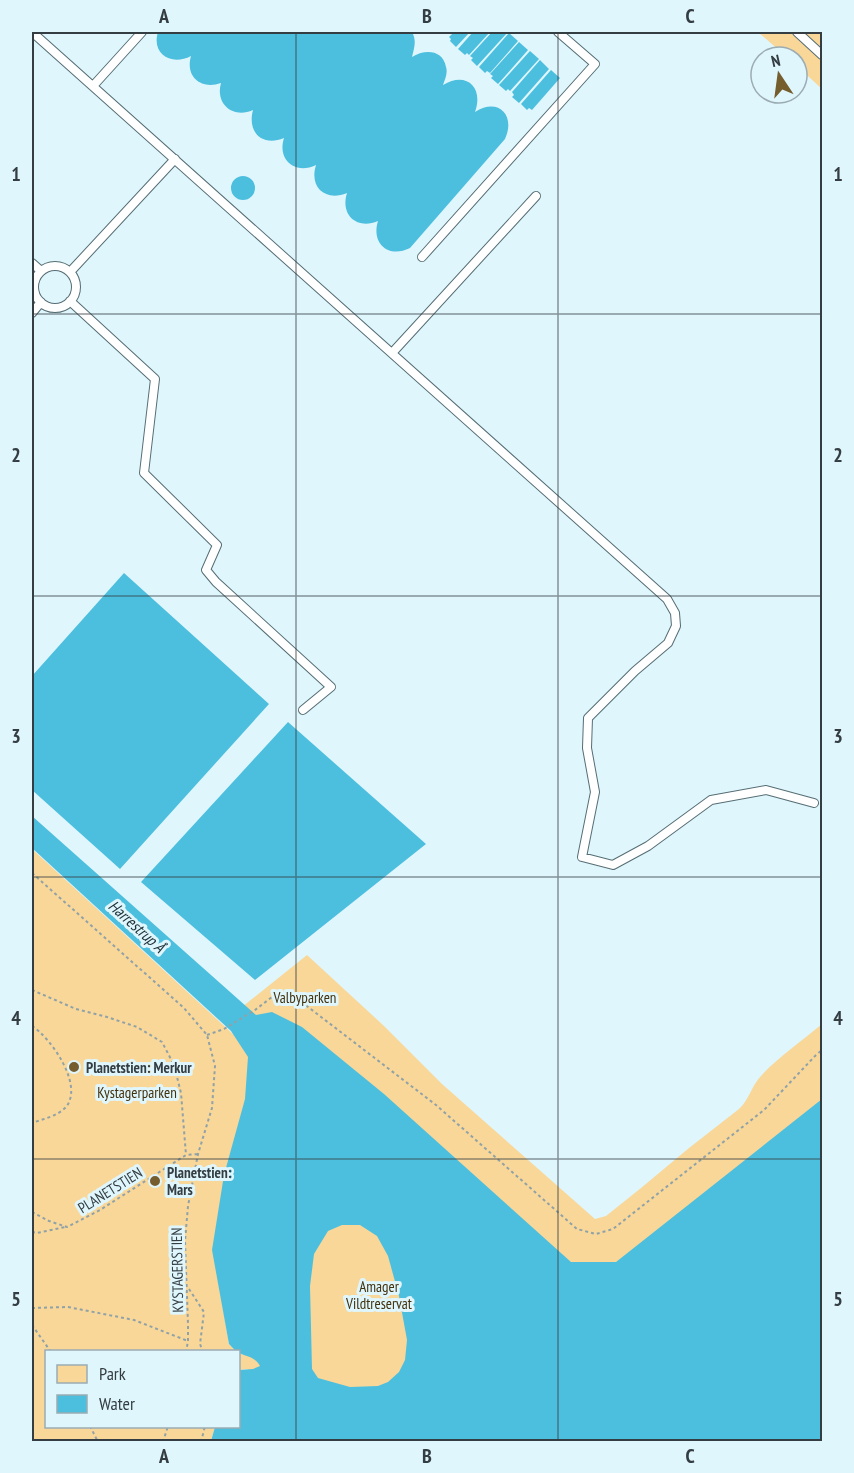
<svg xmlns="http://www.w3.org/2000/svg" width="854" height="1473" viewBox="0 0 854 1473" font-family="'PT Sans Narrow',sans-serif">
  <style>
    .green { fill: #f8d799 }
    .water { fill: #4dbfde; fill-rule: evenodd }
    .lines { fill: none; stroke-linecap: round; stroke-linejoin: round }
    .service-casing { stroke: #556d74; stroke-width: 10 }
    .path { stroke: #91a2a7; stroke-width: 2; stroke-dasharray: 3 3; stroke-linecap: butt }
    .service { stroke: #fff; stroke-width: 8 }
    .grid { fill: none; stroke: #343e42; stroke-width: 1.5; stroke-opacity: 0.55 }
    .poi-dot { fill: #755d2e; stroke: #e0f6fd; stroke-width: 2 }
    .labels { text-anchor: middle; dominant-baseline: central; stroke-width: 6; stroke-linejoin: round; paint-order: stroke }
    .park-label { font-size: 15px; fill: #42310d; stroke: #e0f6fd }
    .poi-label { font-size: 15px; font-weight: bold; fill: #343e42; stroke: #e0f6fd; text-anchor: start }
    .street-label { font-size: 15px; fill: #343e42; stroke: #e0f6fd }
    .water-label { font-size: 16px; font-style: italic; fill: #1c3036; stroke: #e0f6fd }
    .neatline { fill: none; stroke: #343e42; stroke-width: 2 }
    .grid-label { font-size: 20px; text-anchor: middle; font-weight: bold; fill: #343e42 }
  </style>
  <rect width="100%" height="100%" fill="#e0f6fd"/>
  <path class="green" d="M758,32H822V89L797,66V57H787Z
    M32,849L233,1034L554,1248L380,1093L251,1015L242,1007L307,955L383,1025L442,1084L595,1219L606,1216L641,1188L689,1148L739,1109C749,1100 751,1087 760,1077C778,1057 802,1041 822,1024V1441L238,1426L248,1369L239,1370V1353L245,1355L223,1308L229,1344L236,1351L46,1352V1426L215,1427L211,1441H32Z"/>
  <path class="water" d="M158,32H412C417,41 414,48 412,57C424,49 443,49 446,67C448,73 445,79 443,85C466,71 484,87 475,112C498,97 516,115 505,139L410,248C388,259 371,243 378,221C357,230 340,215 347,193C325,202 309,187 316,165C295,175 277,160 284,138C262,147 247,132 253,110C233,119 215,104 221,83C201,90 185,77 191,56C172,66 151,55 158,32Z
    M454,32H470L456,47L450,41L451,39L449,37Z
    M473,32H490L469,55L467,53L465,55L458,49Z
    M492,32H508L477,66L471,60L473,58L470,56Z
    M509,33L518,41L490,73L487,71L485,73L479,67Z
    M519,42L528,50L498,84L491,78L493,76L490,74Z
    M530,51L539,59L510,91L508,89L506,91L499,85Z
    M540,60L549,69L519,103L512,97L514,95L512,92Z
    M551,70L560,78L532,110L529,108L527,110L521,104Z
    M231 188a12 12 0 1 1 24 0a12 12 0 1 1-24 0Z
    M124,573L269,704L120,869L32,790V676Z
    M288,722L426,844L255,980L141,882Z
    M32,816L256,1015L272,1012L302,1027L384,1094L571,1262H616L822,1099V1441H211L215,1427L238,1426L239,1370L253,1369L260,1366C255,1357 248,1357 239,1353C236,1352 233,1348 229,1344L212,1250L224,1175L245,1099L248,1057L231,1031L32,848ZM342,1225H360L377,1236L388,1256L399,1296L407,1340L405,1360L399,1372L388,1382L378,1386L350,1387L318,1378L312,1369L310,1286L314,1254L328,1231Z"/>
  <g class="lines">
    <defs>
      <path id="service" d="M32,32L667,599L675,613L676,626L668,643L635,671L588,718L587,748L595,792L582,857L613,865L648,846L711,800L766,790L814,803
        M797,32L822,55
        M93,86L142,32
        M422,257L595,64L558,32
        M32,263L41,271
        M34 287a21 21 0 1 1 42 0a21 21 0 1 1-42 0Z
        M70,272L175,159
        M70,301L155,379L144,473L217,545L206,570L216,582L331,687L303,710
        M32,313L41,302
        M392,353L536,196"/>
    </defs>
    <use href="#service" class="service-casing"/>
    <path class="path" d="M32,873L184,1008L207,1035L215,1066L212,1108L198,1154L188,1206L185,1241L188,1324V1341L186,1352
      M32,990L76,1009L107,1017L137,1027L162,1042L174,1065L181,1093L186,1155
      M32,1026C51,1038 84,1085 66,1107C58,1116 43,1119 32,1123
      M207,1035L224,1029L255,1010L272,997L285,993L295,997L436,1105L577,1229L596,1234L613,1229L764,1110L816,1055L822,1050
      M32,1212L49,1221L67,1227L100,1210L186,1155L198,1154
      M32,1232L37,1233L65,1227
      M189,1289L204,1312L200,1344L203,1352
      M32,1308L68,1307L134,1320L188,1341
      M32,1325L51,1352
      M90,1426L98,1442
      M163,1442L168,1426
      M201,1442L205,1426"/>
    <use href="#service" class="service"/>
  </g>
  <path class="grid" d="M296,32V1442M558,32V1442M32,314H822M32,596H822M32,877H822M32,1159H822"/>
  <g class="poi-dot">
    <circle cx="74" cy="1067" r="6"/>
    <circle cx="155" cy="1181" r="6"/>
  </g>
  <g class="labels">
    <g class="park-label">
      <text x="305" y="997">Valbyparken</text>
      <text x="137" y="1092">Kystagerparken</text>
      <text x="379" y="1286">Amager<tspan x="379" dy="17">Vildtreservat</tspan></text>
    </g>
    <g class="poi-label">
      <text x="86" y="1067">Planetstien: Merkur</text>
      <text x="167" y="1172">Planetstien:<tspan x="167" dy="17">Mars</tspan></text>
    </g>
    <g class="street-label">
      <text transform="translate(110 1190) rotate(-32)">PLANETSTIEN</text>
      <text transform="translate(177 1270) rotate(-91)">KYSTAGERSTIEN</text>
    </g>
    <g class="water-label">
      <text transform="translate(137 926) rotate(42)">Harrestrup Å</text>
    </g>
  </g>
  <rect width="854" height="1473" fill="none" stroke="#e0f6fd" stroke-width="66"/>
  <rect x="45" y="1350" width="195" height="78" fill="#e0f6fd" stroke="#9bacb2" stroke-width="1.5"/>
  <rect x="57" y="1365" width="30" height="18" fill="#f8d799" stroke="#9bacb2" stroke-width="1.5"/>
  <text x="99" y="1380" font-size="18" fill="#343e42">Park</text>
  <rect x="57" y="1395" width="30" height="18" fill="#4dbfde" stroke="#9bacb2" stroke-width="1.5"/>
  <text x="99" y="1410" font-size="18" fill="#343e42">Water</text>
  <g transform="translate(779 75) rotate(347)"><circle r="28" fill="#e0f6fd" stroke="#9bacb2" stroke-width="1.5"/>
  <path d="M0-4.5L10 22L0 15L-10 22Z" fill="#755d2e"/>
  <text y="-9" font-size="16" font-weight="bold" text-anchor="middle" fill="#343e42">N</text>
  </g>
  <rect x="33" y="33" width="788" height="1407" class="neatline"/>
  <g class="grid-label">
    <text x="164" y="23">A</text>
    <text x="427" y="23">B</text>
    <text x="690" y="23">C</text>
    <text x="16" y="181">1</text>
    <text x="838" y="181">1</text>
    <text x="16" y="462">2</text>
    <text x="838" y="462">2</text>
    <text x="16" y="743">3</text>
    <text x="838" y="743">3</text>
    <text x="16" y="1025">4</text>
    <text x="838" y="1025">4</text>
    <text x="16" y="1306">5</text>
    <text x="838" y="1306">5</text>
    <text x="164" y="1463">A</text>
    <text x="427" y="1463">B</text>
    <text x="690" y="1463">C</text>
  </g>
</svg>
